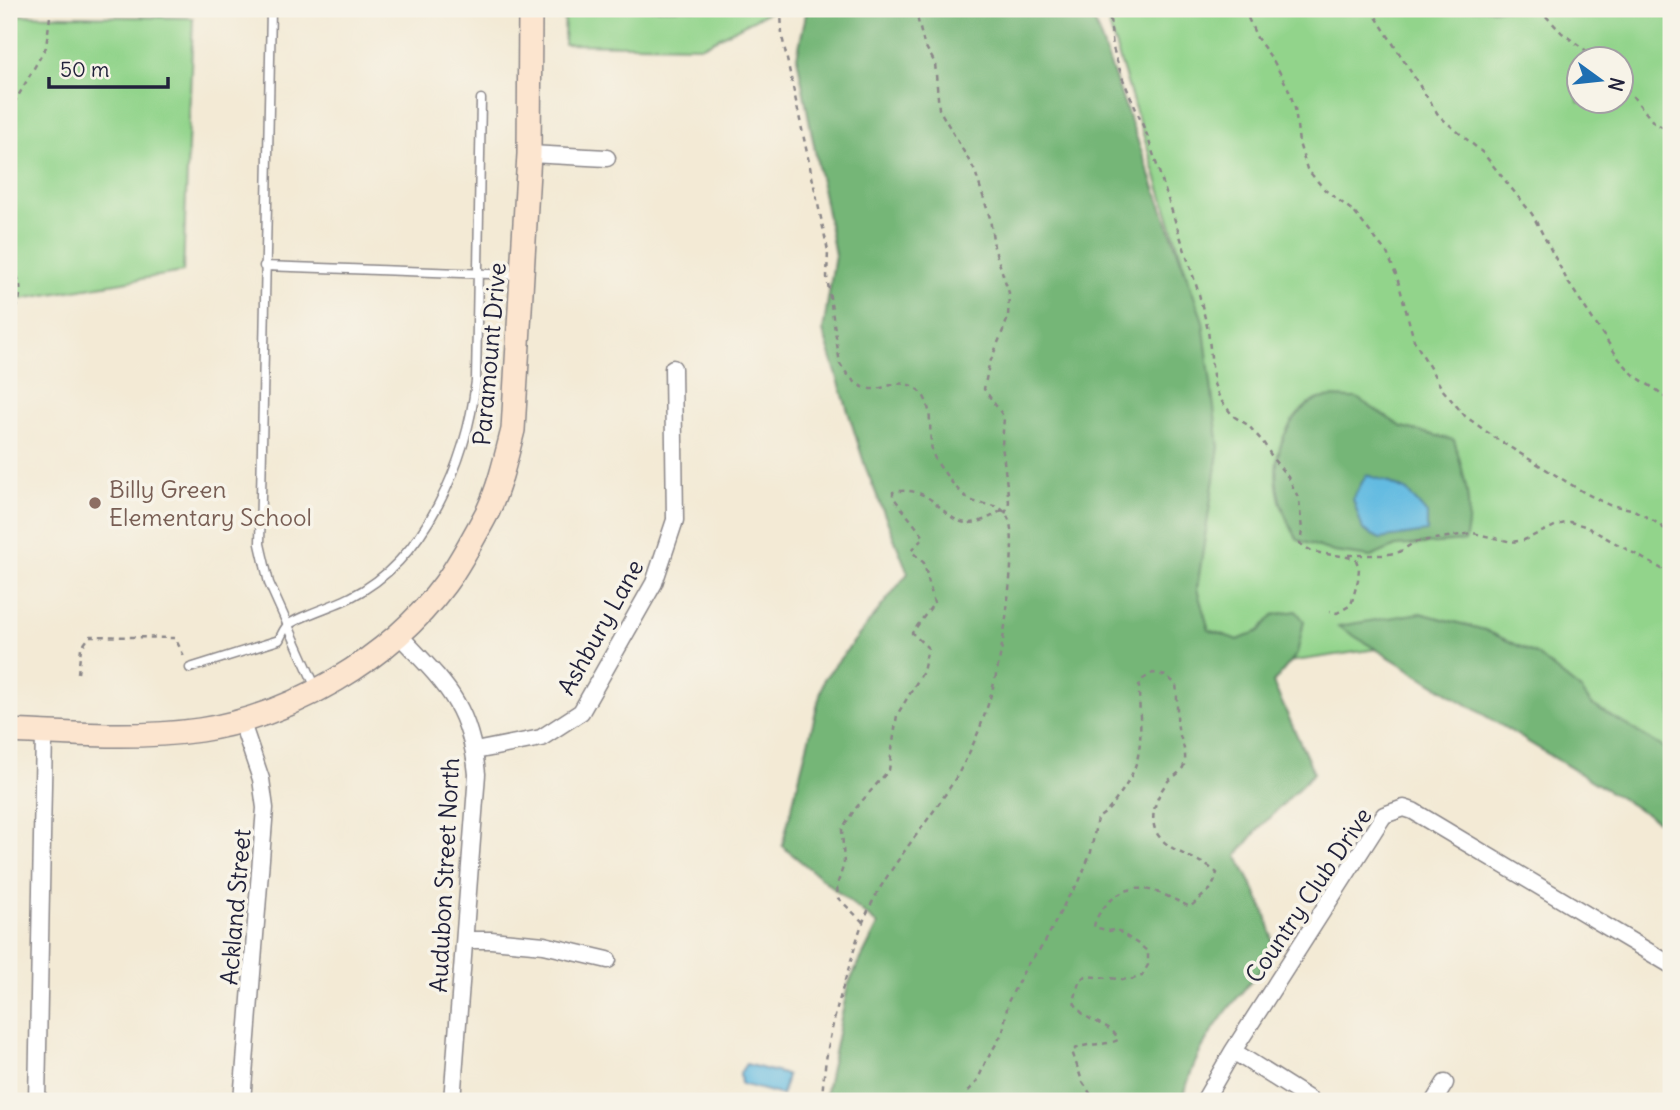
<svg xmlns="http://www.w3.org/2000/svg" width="1680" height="1110" viewBox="0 0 1680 1110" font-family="Delius,sans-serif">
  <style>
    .green { fill: #92d48b; stroke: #5a7b63; stroke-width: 2; fill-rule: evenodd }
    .forest { fill: #75b677; stroke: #4c6c59; stroke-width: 2 }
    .water { fill: #64bbe1; stroke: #436e8e; stroke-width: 2 }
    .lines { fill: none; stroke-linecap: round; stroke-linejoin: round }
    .lane-casing { stroke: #8a8688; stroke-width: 11 }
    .street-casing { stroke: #8a8688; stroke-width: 19 }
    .secondary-casing { stroke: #8a8688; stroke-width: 26 }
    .path { stroke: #8a8688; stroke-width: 2.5; stroke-dasharray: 5 5; stroke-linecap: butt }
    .lane { stroke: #fff; stroke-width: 8 }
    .street { stroke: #fff; stroke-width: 16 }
    .secondary { stroke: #fce5cf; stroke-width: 23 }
    .education-dot { fill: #8d6e63; stroke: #f7f3e8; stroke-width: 2.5 }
    .labels { text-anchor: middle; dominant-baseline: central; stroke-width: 7; stroke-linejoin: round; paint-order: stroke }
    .street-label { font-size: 24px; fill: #22223b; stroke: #f7f3e8 }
    .education-label { font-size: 24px; fill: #785e54; stroke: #f7f3e8; text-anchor: start }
  </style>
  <rect width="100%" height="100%" fill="#f7f3e8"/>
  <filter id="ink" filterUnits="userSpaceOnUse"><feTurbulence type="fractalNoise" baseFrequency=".0143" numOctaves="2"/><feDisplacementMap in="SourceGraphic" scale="14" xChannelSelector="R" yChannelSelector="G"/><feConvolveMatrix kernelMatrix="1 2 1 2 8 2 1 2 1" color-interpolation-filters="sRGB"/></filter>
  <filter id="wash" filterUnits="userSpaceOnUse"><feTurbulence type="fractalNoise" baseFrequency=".00686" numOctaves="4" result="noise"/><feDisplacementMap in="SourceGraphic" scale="28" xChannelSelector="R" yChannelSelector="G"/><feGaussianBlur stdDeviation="1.57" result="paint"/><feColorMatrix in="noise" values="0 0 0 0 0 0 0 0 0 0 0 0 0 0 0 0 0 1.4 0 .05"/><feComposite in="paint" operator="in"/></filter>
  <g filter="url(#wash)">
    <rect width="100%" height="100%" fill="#f3ead5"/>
    <path class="green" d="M565,9H774L703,46L564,44Z
      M1104,9H1671V767L1486,633L1207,674L1183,660L1195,301ZM1578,60H1620V102H1578Z
      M9,15L193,18L183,272L9,301Z"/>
    <path class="forest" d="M807,9H1090L1203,321L1219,447L1197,589L1209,630L1238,640L1259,631L1273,615L1296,611L1304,621L1297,654L1273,683L1314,773L1261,826L1237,855C1249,881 1279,929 1272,957C1233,1003 1195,1040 1183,1101H824L848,985L878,925L782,846L824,679L908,573L865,466L823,331L835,255L797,57Z
      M1357,398L1402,427L1454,440C1464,474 1474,506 1465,541L1396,546L1371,557L1334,552L1298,540C1275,503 1267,462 1291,423C1298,414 1304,406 1314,401C1325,395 1345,398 1357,398Z
      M1420,613L1485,630L1536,654L1582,691L1591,704L1671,752V829L1338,626Z"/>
    <path class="water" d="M1366,475L1386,481L1407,491L1427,514V532L1380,539L1363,530L1353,499Z
      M746,1064L787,1075L782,1095L741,1084L740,1073Z"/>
  </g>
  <g filter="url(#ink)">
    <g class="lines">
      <defs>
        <path id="lane" d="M271,9L260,544L269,583L316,688
          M264,266L520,275
          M190,668L279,640C281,636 284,629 287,626C296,617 337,605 351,597C426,560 467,460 476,381L481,99"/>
        <path id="street" d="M529,154L607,158
          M399,635C445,684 470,704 477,774L452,1101
          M241,720L261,779L265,808L242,1101
          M475,751L541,738L581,712L654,583L675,520L673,368
          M466,940H491L544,945L608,960
          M1233,1051L1312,1101
          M37,1101L44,733
          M1204,1101L1233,1051L1384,815L1404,808L1413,811L1671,965
          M1434,1101L1445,1083
          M1669,1101L1671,1095"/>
        <path id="secondary" d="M9,731C71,734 138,739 200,730C291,716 390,659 445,584C461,562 475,535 488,511C500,485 506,457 513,430L529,154L530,9"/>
      </defs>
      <use href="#lane" class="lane-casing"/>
      <use href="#street" class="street-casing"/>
      <use href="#secondary" class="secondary-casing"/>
      <path class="path" d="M781,9L782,36L828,251L827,277L840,364C873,415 888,369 917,389C936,403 927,435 933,454C935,460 940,467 944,472C950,481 961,494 969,499C983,508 1002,500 1009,520C1015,537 1010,580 1008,599C1002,664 987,728 952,784C923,830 884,871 863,922C857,936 854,952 849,967C835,1013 824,1053 822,1101
        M915,9L924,44L935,63L939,109L975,171L990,218L994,247L1009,293L1008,318L989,365L984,389L1004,417L1002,445L1009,502L1005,514
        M1109,9L1113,48L1122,77L1147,135L1199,294L1208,330L1214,384L1220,399L1233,416L1248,425L1263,442L1274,460L1288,477L1299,499L1302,531L1300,543C1314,558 1338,552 1356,560L1359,568L1358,580L1351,605L1337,613L1330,611
        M1244,9L1257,38L1273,60L1288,88L1295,108L1299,143L1307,169L1325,190L1353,211L1387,253L1397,277L1414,340L1442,389L1465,416L1498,440L1585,493L1609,505L1632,509L1654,521L1671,534
        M1371,9L1439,116L1483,153L1532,214L1568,282L1619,359L1635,376L1658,391L1671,403
        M1539,9L1562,33L1599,60
        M1620,80L1654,123L1671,131
        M9,112L46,47L51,9
        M9,269C30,282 17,309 9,326
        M1348,555H1384L1399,552L1415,542L1473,533L1512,542L1524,540L1557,525L1570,522L1585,526L1671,574
        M78,673L81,648L90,636L175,638L185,658
        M863,922L838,898L837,885L844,864L842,829L855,809L889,770L897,715L923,672L928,648L912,633L934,603L924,563L911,551L924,537L893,497V492C949,481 941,551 1002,510
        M967,1101L968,1091L977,1082L985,1063L1003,1032L1008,1002L1027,965L1044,944L1067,899L1079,882L1091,852L1097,818C1108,813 1113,804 1120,794C1148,756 1139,729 1139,686L1143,679L1153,673L1166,676L1176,684C1178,699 1176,713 1178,728C1180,739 1188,753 1184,765C1181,773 1175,775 1169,780C1157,794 1147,819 1158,835C1173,855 1199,857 1217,873L1212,888L1190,907C1160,893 1135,876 1108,903C1102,909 1095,918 1094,927L1110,931L1116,929C1127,938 1139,943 1148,952V965L1142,976L1130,980L1086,976L1079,982L1074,1002C1087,1027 1111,1020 1118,1040C1103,1047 1086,1041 1072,1051L1082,1081L1095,1101"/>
      <use href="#lane" class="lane"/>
      <use href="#street" class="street"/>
      <use href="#secondary" class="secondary"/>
    </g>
  </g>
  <circle class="education-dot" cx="95" cy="503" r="7"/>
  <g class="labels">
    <g class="street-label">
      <text transform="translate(489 354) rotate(-85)">Paramount Drive</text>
      <text transform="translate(600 627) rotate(-61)">Ashbury Lane</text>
      <text transform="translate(444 875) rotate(-87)">Audubon Street North</text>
      <text transform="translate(1308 895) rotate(-56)">Country Club Drive</text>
      <text transform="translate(235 907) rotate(-85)">Ackland Street</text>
    </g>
    <g class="education-label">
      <text x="109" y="489">Billy Green<tspan x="109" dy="28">Elementary School</tspan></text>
    </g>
  </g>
  <rect width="1680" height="1110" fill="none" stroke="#f7f3e8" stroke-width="35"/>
  <g transform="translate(1600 80) rotate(105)"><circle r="33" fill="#f7f3e8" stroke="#a29fa3" stroke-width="2"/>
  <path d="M0-5L12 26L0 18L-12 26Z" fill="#1f6fb2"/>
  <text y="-10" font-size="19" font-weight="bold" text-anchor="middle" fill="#22223b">N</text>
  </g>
  <path d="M49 77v10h119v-10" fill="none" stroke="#22223b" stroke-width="3.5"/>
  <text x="60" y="77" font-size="21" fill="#22223b" stroke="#f7f3e8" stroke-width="5" paint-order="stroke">50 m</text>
</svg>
